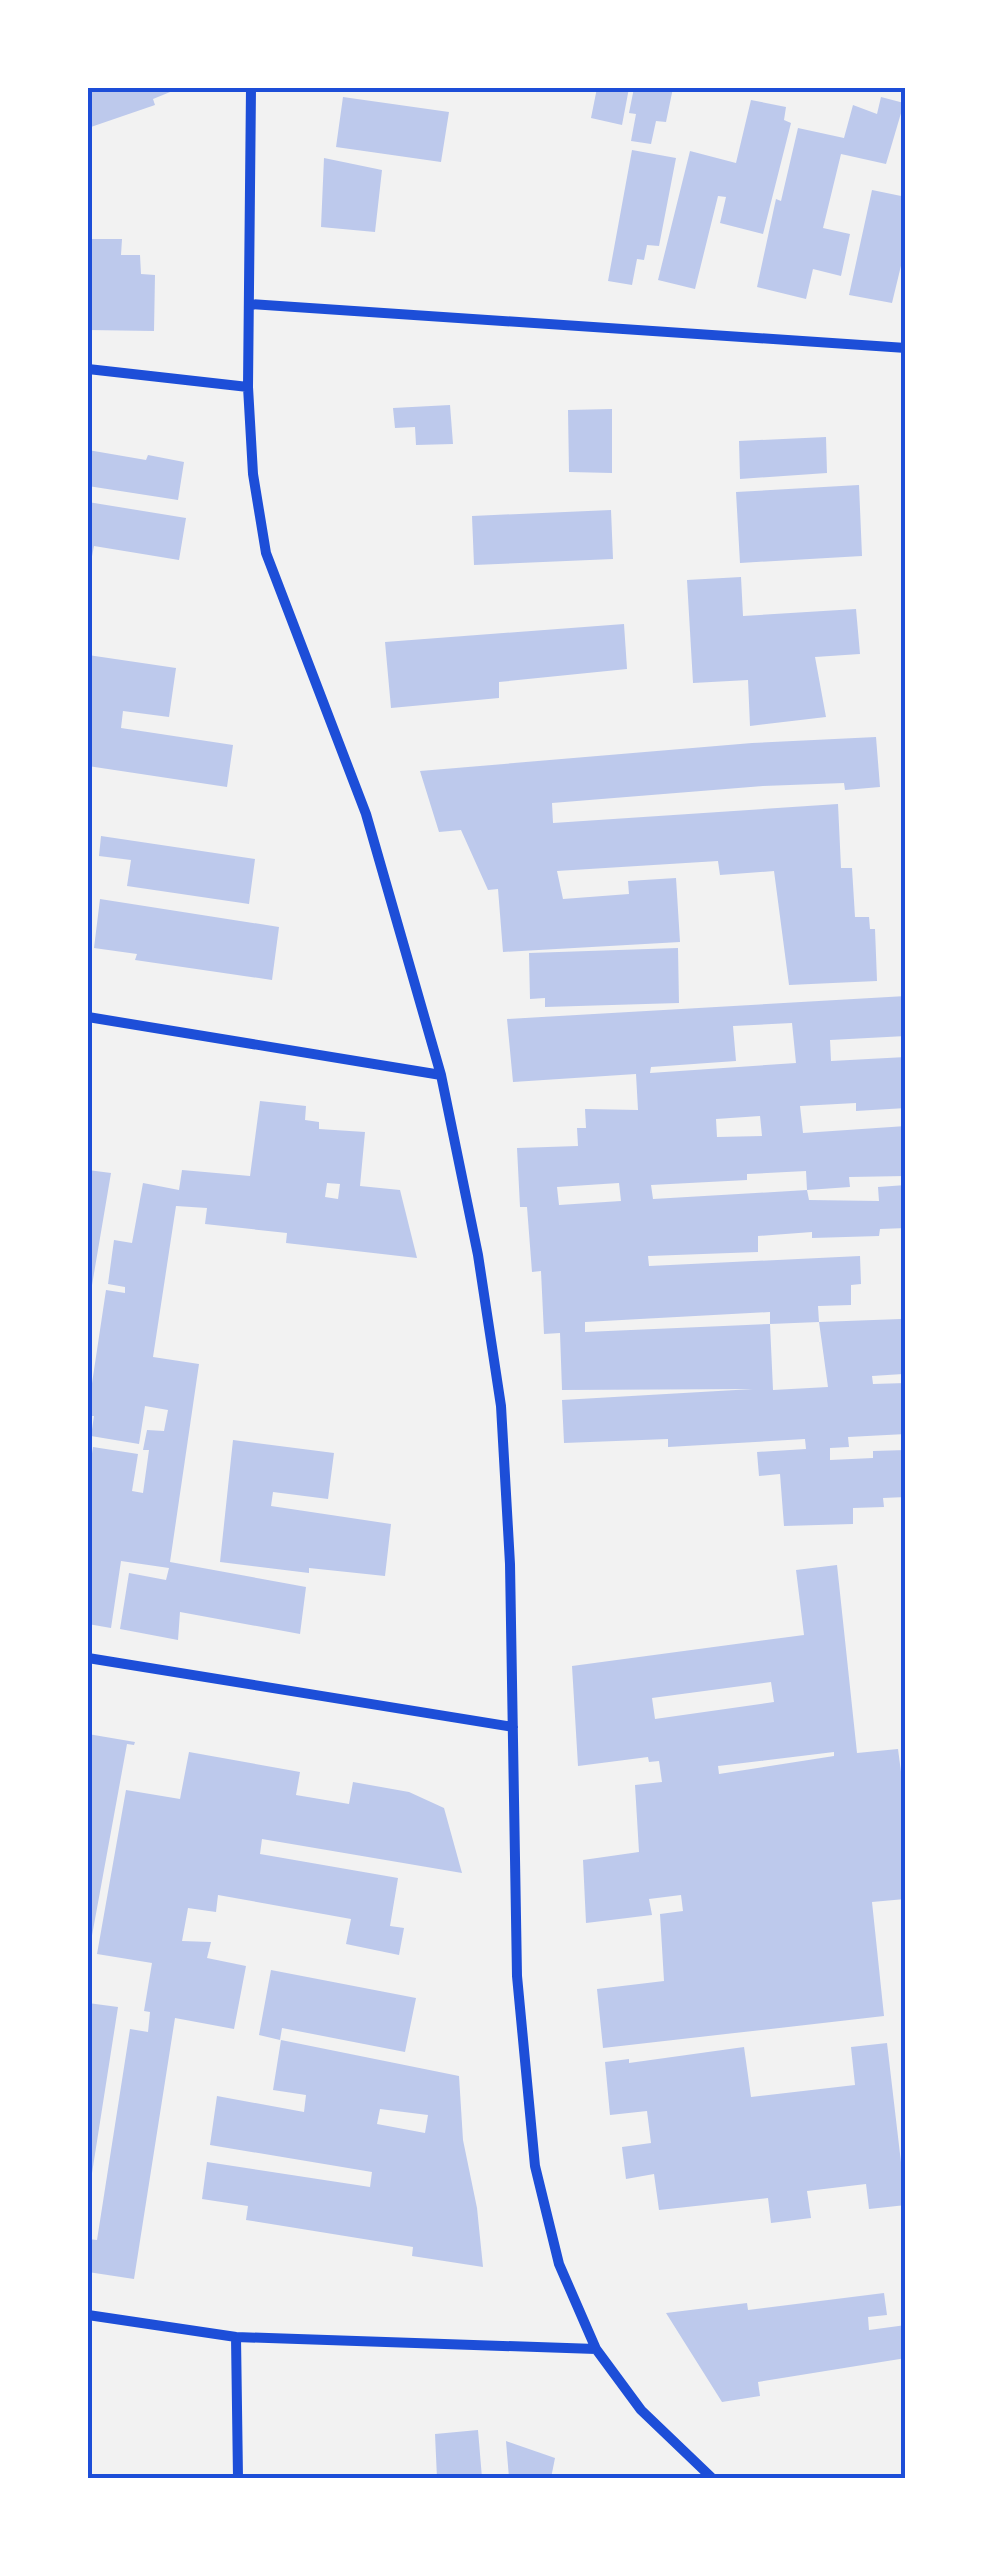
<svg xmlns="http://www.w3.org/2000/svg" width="993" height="2566" viewBox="0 0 993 2566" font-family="Overpass,sans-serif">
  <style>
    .building { fill: #bdc9ec; fill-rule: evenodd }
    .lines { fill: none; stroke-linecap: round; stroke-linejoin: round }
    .minor { stroke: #1d4ed8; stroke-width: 10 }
    .neatline { fill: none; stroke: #1d4ed8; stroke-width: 4 }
  </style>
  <rect width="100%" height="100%" fill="#f2f2f2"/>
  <path class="building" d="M88,88H180L153,99L155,105L88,128Z
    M597,88H629L622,125L591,118Z
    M634,88H673L666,122L656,121L651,144L631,141L636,114L629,113Z
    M343,97L449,112L441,162L336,147Z
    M881,97L904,103L886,164L841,154L823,228L850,234L841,276L813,269L806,299L757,287L776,199L781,201L798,128L844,138L853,105L877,114Z
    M751,100L786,107L784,120L791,123L763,234L720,223L726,197L718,196L695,289L658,280L690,151L736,163Z
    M632,150L676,158L659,246L647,245L644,260L637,259L632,285L608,281Z
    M324,158L382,170L375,232L321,227Z
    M872,190L906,197V245L892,303L849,295Z
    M88,239H122L121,255H140L141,274L155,275L154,331L88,330Z
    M450,405L453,444L416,445L415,427L395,428L393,408Z
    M612,409V473L569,472L568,410Z
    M826,437L827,473L740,479L739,441Z
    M88,450L146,460L148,455L184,462L178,500L88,486Z
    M859,485L862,556L740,563L736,492Z
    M88,502L186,518L179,560L94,546L88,577Z
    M611,510L613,559L474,565L472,516Z
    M741,577L743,616L856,609L860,654L815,657L826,717L750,726L748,680L693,683L687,580Z
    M624,624L627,669L499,682V698L391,708L385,642Z
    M88,655L176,668L169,717L123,711L121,728L233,745L227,787L88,766Z
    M876,737L880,787L845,790L844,783L763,786L552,803L553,823L838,804L841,868H852L855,917H869L870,929H875L877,981L789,985L774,871L720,875L718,861L557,871L563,899L629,894L628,881L676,878L680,942L503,952L498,889L488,890L461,830L439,832L420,771L752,743Z
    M101,836L255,859L249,904L127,886L131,860L99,856Z
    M100,899L279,927L272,980L135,960L137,954L94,948Z
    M678,948L679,1003L545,1007V998L530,999L529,953Z
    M906,996V1036L830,1040L831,1061L906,1057V1108L856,1111V1103L800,1106L803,1133L906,1126V1176L849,1177L850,1187L807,1190L809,1200L879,1201L878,1187L906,1185V1228L880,1229L879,1236L812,1238V1232L758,1236V1252L648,1256L649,1266L860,1256L861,1284L851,1285V1305L818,1306L819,1322L770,1324V1312L585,1322V1332L770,1324L773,1390L828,1387L819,1322L901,1319L903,1374L872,1376L873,1384L906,1383V1434L848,1437L849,1447L830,1448V1460L873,1458V1451L906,1450V1497L883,1498L884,1507L853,1508V1524L784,1526L780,1474L759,1476L757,1452L806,1449L805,1439L668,1447V1439L564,1443L562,1400L753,1389L562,1390L560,1333L544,1334L541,1271L532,1272L527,1207H520L517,1148L578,1146L577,1128H586L585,1109L638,1110L636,1074L513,1082L507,1019ZM792,1023L796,1063L650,1073L651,1067L736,1061L733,1026ZM760,1116L762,1136L717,1137L716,1119ZM806,1171L807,1190L653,1199L651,1185L747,1180V1174ZM619,1183L621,1201L559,1205L557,1187Z
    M260,1101L306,1106L305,1120L319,1122V1129L365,1132L360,1186L400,1190L417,1258L286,1243L287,1233L205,1224L207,1208L176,1206L153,1357L199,1364L170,1562L306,1587L300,1634L180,1612L178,1640L120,1629L129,1573L166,1580L169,1568L121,1561L111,1628L88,1624V1479L93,1447L138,1454L132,1491L143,1493L149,1450H143L147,1430L164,1431L168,1410L145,1406L139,1444L91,1436L94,1416H88V1410L106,1290L125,1293V1287L108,1284L114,1240L132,1243L143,1183L179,1190L182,1170L250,1176ZM327,1183L340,1184L338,1199L325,1197Z
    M88,1170L111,1173L90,1297H88Z
    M233,1440L334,1453L328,1499L273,1492L271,1506L391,1524L385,1576L309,1568V1573L220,1562Z
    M837,1565L857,1753L898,1749L906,1810V1876H902L905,1899L872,1902L884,2016L603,2048L597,1989L664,1981L660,1914L683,1911L681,1895L649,1899L652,1915L586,1923L583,1860L639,1852L635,1785L662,1782L659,1761L649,1762L648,1757L578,1766L572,1666L804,1635L796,1570ZM771,1682L774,1702L655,1719L652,1698ZM834,1752V1756L719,1774L718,1766Z
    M88,1734L135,1742L134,1745L127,1744L89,1952Z
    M189,1752L300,1772L296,1795L349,1804L353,1782L409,1792L444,1808L462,1873L262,1839L260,1854L398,1878L390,1926L404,1928L399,1955L346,1944L351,1919L218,1895L216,1912L188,1908L182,1941L211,1942L207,1958L246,1966L234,2029L175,2018L134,2279L88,2272V2239L97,2240L130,2029L148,2032L150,2012L144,2011L152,1963L97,1954L126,1790L180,1799Z
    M271,1970L416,1998L405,2052L282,2028L280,2040L259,2035Z
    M88,2003L118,2007L90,2186H88Z
    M281,2040L459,2076L463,2140L477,2208L483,2267L412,2256L413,2247L246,2220L248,2206L202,2199L207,2162L370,2187L372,2172L210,2145L217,2096L304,2112L306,2095L273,2090ZM380,2109L428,2115L425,2133L377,2124Z
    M887,2043L906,2205L869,2209L866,2184L807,2191L811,2218L771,2223L768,2198L659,2210L654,2174L626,2179L622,2147L651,2143L647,2111L610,2115L605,2062L629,2059V2063L744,2047L751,2097L855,2085L851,2047Z
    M884,2293L887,2315L868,2317L869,2330L906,2325V2358L758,2382L760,2396L722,2402L666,2313L747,2303L748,2310Z
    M478,2430L482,2478H437L435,2434Z
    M506,2441L555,2458L551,2478H509Z"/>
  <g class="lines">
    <path class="minor" d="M251,88L248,387L253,474L266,553L366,814L441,1075L478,1255L501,1406L510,1564L517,1976L535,2166L559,2264L596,2349L641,2410L712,2478
      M250,304L906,348
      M88,369L248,387
      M88,1017L441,1075
      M88,1658L513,1727
      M88,2315L236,2337L596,2349
      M236,2337L238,2478"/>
  </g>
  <rect width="993" height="2566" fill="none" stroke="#ffffff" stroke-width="180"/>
  <rect x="90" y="90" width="813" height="2386" class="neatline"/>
</svg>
